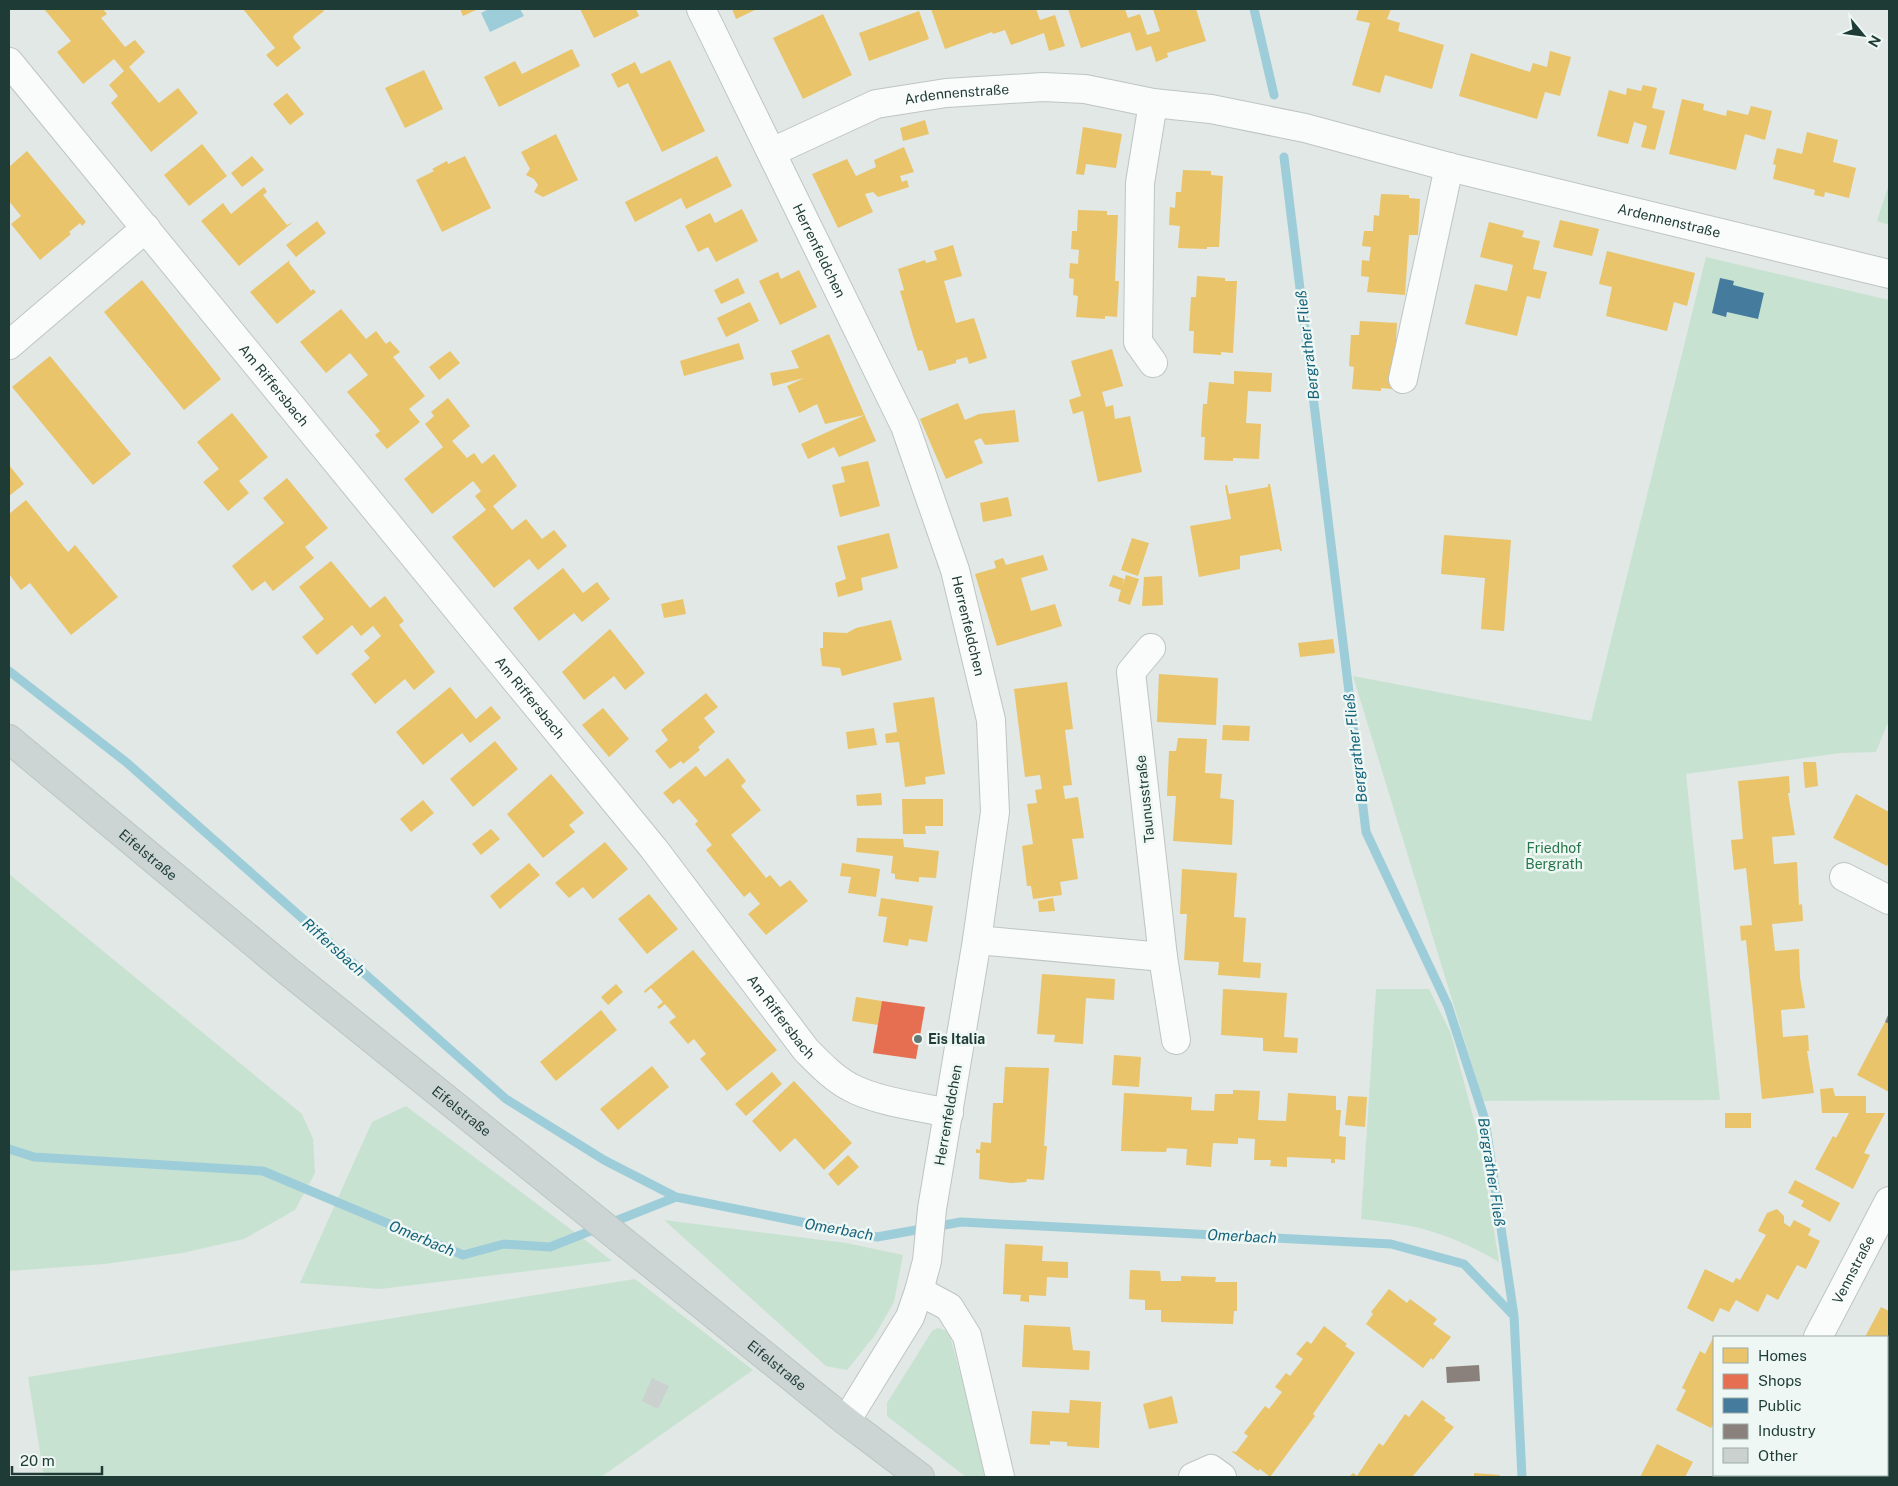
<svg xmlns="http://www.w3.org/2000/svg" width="1898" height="1486" viewBox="0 0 1898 1486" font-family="'Public Sans',sans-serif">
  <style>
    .green { fill: #c8e2d2 }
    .water { fill: #9ecdda }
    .homes { fill: #e9c46a }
    .shops { fill: #e76f51 }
    .public { fill: #457b9d }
    .industry { fill: #8a817c }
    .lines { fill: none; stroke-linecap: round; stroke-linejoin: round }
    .stream { stroke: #9ecdda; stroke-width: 9 }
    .building { fill: #cbd1cf }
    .minor-casing { stroke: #bec5c2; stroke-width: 30 }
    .major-casing { stroke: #bbc5c2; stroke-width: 30 }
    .minor { stroke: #fafcfb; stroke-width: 28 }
    .major { stroke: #ccd5d3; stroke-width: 28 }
    .poi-dot { fill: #627873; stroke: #eef7f3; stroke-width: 2 }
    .labels { text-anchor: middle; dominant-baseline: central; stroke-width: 5; stroke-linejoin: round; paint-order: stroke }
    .street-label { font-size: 14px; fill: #1e3b35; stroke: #eef7f3 }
    .park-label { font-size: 14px; fill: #267549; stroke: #eef7f3 }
    .poi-label { font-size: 14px; font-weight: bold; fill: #1e3b35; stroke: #eef7f3; text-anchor: start }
    .water-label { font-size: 15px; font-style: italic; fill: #15637b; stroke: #eef7f3 }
  </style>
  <rect width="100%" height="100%" fill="#e1e8e5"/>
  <path class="green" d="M1889,184V225L1877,221Z
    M1706,257L1889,300V720L1876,752L1841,753L1686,774L1720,1100L1483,1101L1353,676L1591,721Z
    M9,874L302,1114L313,1139L315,1173L295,1210L244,1239L182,1253L105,1264L9,1271Z
    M1376,989H1429L1451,1034L1479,1138L1499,1262C1449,1233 1419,1225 1361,1219Z
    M406,1106L593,1246L612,1261L380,1289L300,1283L372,1122Z
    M664,1220L846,1243L903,1255L894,1302L875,1335L847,1370L826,1366Z
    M635,1279L753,1370L601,1477H44L28,1377Z
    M938,1328L947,1331L951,1340L989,1477H966L887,1416V1403L932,1331Z"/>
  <path class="water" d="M489,9H520L524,16L490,32L481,13Z"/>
  <path class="homes" d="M44,9H103L107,14L101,18L125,47L135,40L145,52L129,67L159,103L178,88L198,113L151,152L111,103L118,96L109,85L124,71L114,59L83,84L57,52L71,41Z
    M243,9H322L324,11L294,35L293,38L301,48L277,67L266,55L275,48Z
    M460,9H478L463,16Z
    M580,9H636L639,16L594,38Z
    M732,9H757L736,19Z
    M931,9H1036L1040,20L1055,15L1065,46L1049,51L1044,33L1011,45L1005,30L993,34L992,32L945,49Z
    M1068,9H1125L1128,18L1140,14L1147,35L1160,31L1153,9H1196L1206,41L1167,53L1168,57L1156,62L1151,46L1136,51L1130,32L1081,48Z
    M1359,9H1391L1387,19L1400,23L1398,31L1444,45L1432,89L1385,75L1380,93L1352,85L1370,23L1356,20Z
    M919,11L929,39L869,61L859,33Z
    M823,14L852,75L803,99L773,38Z
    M572,49L580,66L499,107L484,77L515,61L522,74Z
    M1550,51L1571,57L1560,96L1545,92L1537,119L1459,96L1471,53L1530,72L1533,63L1547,67Z
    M670,60L705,131L662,152L628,83L618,88L611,74L635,62L641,74Z
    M424,70L443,109L405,128L385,88Z
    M1643,85L1657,88L1652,108L1665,111L1655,150L1641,147L1647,126L1634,122L1628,144L1597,136L1609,90L1626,95L1627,88L1641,91Z
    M287,93L304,114L290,125L273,104Z
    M1682,99L1704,104L1703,110L1726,116L1727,110L1748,115L1751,106L1772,111L1765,140L1745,134L1736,170L1669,154Z
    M925,120L929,134L903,141L900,128Z
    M1083,127L1122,134L1116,168L1086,164L1084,175L1076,174Z
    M1807,132L1838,140L1833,162L1856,168L1849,198L1825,192L1824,197L1814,195L1815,190L1773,179L1776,165L1773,164L1777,148L1802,154Z
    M556,134L578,180L543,197L534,192L538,185L534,179L526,175L530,169L521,152Z
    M202,144L227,176L189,206L164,175Z
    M904,147L914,172L900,176L902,182L907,180L909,187L878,197L873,192L865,194L873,212L838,228L812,174L847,159L856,176L876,167L874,160Z
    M27,151L86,222L82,226L80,223L69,232L71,234L40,260L11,224L21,216L9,201V167Z
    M252,156L264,170L242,187L231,173Z
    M465,156L491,208L442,232L416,180L434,171L432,169L447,161L448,164Z
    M717,156L732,186L686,209L681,198L635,222L625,202Z
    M1183,170L1211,171V175L1223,176L1219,247H1207V249L1178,248L1180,226L1169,225L1170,207L1175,208L1176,192H1181Z
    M264,187L267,192L263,195L287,225L293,222L239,266L201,221L223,203L231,214Z
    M1381,194L1409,195V198L1420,199L1418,235H1409L1405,295L1367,292L1369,277L1361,276L1362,260L1369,261L1371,247L1362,246L1364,231H1373L1374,215L1379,216Z
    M742,209L758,241L716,262L708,247L698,252L685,226L710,213L715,223Z
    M1078,210L1107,211V215H1118L1115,281H1119L1117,317L1105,316V319L1076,317L1078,296L1073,295L1074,279L1069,278L1070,263L1078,264L1079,250L1071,249L1072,231H1077Z
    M1560,220L1599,229L1592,256L1553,247Z
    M317,221L326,233L296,257L286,245Z
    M1489,222L1524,231L1522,237L1540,241L1533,269L1547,272L1540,299L1527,296L1517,336L1465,324L1475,284L1507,291L1513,265L1480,257Z
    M953,245L962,276L944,281L956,323L974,318L987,358L969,364L967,357L956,360V363L929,371L922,350L918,351L913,336L900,291L904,290L898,269L925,260L926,263L937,260L934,251Z
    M1607,251L1695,273L1687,306L1674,302L1667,331L1606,316L1612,287L1599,284Z
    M290,260L289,263L311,291L313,289L316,292L277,324L250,292Z
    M799,270L817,307L780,325L759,281L778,272L781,279Z
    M1197,276L1225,278V281H1237L1233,353L1221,352V355L1193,353L1194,331H1189L1191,297H1196Z
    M738,278L745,293L721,304L714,290Z
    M142,280L221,379L184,410L104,312Z
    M750,302L759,321L726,337L717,318Z
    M341,309L366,339L376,331L386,344L390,341L400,352L393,357L425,396L409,409L420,422L387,449L375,435L380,431L347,392L368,375L350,353L326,373L300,342Z
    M1360,321L1397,323L1393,389L1381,388V391L1352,389L1354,367L1349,366L1351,335H1359Z
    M829,334L876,441L839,457L834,447L808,459L801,444L865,415L825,424L817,404L799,413L787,386L804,378L773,386L770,373L799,368L791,351Z
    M739,343L744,359L684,376L680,361Z
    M1112,349L1123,386L1102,392L1106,407L1113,405L1115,419L1130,416L1142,472L1098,482L1083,411L1073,414L1069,400L1081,396L1071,361Z
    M450,351L460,363L439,380L429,367Z
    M50,356L131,454L93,485L12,387Z
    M1234,371L1272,373L1271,392L1248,391L1246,423L1261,424L1259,459L1233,458V461L1204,460L1205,437H1201L1203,404H1207L1209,382L1234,384Z
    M448,398L470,426L452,441L467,458L474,453L482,464L494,454L517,486L493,506L512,530L526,519L542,539L554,530L567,546L538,570L529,559L494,588L452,537L486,510L475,496L481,491L473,481L432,514L404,479L443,447L425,424L434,416L431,412Z
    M958,403L965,420L979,414L1015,410L1019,442L985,445L981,438L974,441L983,463L946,479L920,419Z
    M232,413L268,457L239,481L249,493L228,511L203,482L219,469L197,442Z
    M868,461L880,506L840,517L832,485L845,482L841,467Z
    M9,465L24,484L9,496Z
    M287,478L328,528L305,547L314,558L273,591L265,581L252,591L232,566L284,523L263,498Z
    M1268,484H1270L1282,551H1280L1279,549L1240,556V569L1199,577L1190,526L1231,519L1225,486L1227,485L1229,494L1268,487Z
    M1008,497L1012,516L983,522L980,503Z
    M26,500L68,552L75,545L118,597L71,635L30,583L21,590L9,574V514Z
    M889,533L898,568L861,578L863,590L838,597L835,583L846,579L837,546Z
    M1444,535L1511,540L1504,631L1481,629L1485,578L1441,574Z
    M1132,538L1149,543L1138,576L1121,570Z
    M1043,555L1048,570L1021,578L1031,611L1055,604L1062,626L997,646L975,574L996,568L994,561L1003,558L1006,565Z
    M331,561L370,608L385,596L404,621L399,625L435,672L414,690L405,679L375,704L351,674L370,658L364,651L381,636L373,626L361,636L352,625L317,655L302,637L324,619L299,587Z
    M563,568L583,593L597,582L610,599L582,622L574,613L539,641L513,608Z
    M1113,575L1124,579L1122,587L1126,575L1139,579L1130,605L1118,601L1121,590L1109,586Z
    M1162,576L1163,605L1142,606L1144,577Z
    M683,599L686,614L664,618L661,604Z
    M891,620L902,660L842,676L840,668L822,666L820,648H823V632L847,633L856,628Z
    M610,629L645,673L625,690L614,676L584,700L562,672Z
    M1333,639L1335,653L1300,657L1298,643Z
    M1159,674L1218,678L1216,725L1157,722Z
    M1067,682L1073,729L1065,730L1072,785L1063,786L1065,799L1078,797L1084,838L1072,839L1078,879L1060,882L1062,895L1033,899L1031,886H1027L1022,846L1033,844L1027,804L1037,803L1035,790L1042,789L1040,775L1025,777L1014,689Z
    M450,687L476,719L491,706L501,718L470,743L462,733L423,765L396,732Z
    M706,693L718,707L704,718L715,732L698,747L700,750L683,764L681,761L670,769L655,751L668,740L661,730Z
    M934,697L945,774L925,777L926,784L905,787L899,742L886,743L885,734L897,732L893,703Z
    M603,708L629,739L609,757L582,725Z
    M1223,725L1250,726L1249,741L1222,740Z
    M874,728L877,745L848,749L846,732Z
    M1178,738L1207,739L1205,773L1222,774L1220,798L1234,800L1232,845L1173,841L1176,796H1167L1169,751H1176Z
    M495,741L518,769L473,807L450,779Z
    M728,758L746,781L741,786L761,810L731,835L766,878L770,875L780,887L790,880L808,901L766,935L748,914L760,904L750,892L744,897L706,850L712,845L695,824L698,821L679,799L673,804L663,793L696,766L705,777Z
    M1803,762H1816L1818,786L1805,788Z
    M551,774L584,813L569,825L575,832L543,858L507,814Z
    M1789,776L1790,793H1788L1795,835L1772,837L1773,851L1774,864L1797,862L1799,905L1802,904L1803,921L1772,924L1775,951L1799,949L1800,978L1805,1008L1781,1010L1782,1024L1783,1037L1808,1035L1809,1051H1807L1814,1093L1762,1099L1746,940L1741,941L1740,926L1752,925L1746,868L1734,870L1731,840L1743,839L1738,781Z
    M881,793L882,805L857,806L856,795Z
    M1856,794L1889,812V862L1887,866L1833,838Z
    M902,799H943V826H925L926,834H903Z
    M423,800L434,813L411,832L400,819Z
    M491,829L500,839L481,855L472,844Z
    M857,838L903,839L904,847L939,851L936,878L919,877V882L895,879V874L891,873L893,856L856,852Z
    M605,842L628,869L593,899L583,887L569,898L555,883Z
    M529,863L540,875L500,909L490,896Z
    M842,863L880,869L876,897L848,893L851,877L840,876Z
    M1182,869L1237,873L1234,917L1246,918L1243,962L1261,963L1260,978L1218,975L1219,962L1184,960L1187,914H1180Z
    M649,894L678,929L647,954L618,919Z
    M881,898L933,906L927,942L909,939L908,946L883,942L887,917L878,916Z
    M1053,898L1055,911L1039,912L1038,901Z
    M693,950L777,1050L727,1091L700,1059L706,1054L694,1039L688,1044L669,1022L676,1017L665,1004L659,1009L657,1007L663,1002L651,988L645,993L644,991Z
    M1042,974L1115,979L1114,1000L1086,998L1083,1044L1054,1042L1055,1035L1037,1034Z
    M616,984L623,992L608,1005L601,997Z
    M1223,989L1287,993L1284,1037L1298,1038L1297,1053L1263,1051V1038L1221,1035Z
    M856,997L882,1001L878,1025L852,1021Z
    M601,1010L617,1030L556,1081L540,1062Z
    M1885,1022L1889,1024V1092L1857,1075Z
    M1114,1055L1141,1057L1139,1087L1112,1085Z
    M652,1066L669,1087L618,1130L600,1109Z
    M1005,1067L1049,1068L1044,1146H1047L1044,1180L1027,1179L1026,1182L1011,1183L979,1179L980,1153H976V1149L980,1150L981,1142L991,1143L993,1103H1003Z
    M772,1072L782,1084L746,1116L735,1104Z
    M794,1081L852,1143L824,1170L795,1138L780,1152L752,1121Z
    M1833,1088L1835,1096H1866V1113H1885L1864,1153L1870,1155L1853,1189L1815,1169L1833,1136L1836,1138L1849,1113H1822L1820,1089Z
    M1233,1090L1260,1091L1258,1120L1286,1121L1288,1093L1336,1096V1110H1341L1339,1136L1346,1137L1345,1160L1335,1159V1163H1331V1159L1287,1157V1167L1270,1166L1271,1160H1254L1255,1139L1238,1138V1144L1213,1143L1211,1167L1186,1165L1187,1149L1167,1148L1166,1152L1121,1151L1124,1093L1192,1097L1191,1110L1214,1111L1215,1094H1233Z
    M1348,1096L1367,1097L1365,1127L1345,1125Z
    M1725,1113H1751V1128H1725Z
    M848,1155L859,1167L838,1186L828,1174Z
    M1795,1180L1840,1203L1830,1222L1801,1206L1804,1201L1788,1193Z
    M1777,1209L1784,1216V1223L1790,1227L1794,1220L1811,1229L1808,1235L1820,1241L1806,1269L1797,1265L1778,1300L1767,1294L1758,1312L1736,1300L1729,1312L1720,1308L1713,1322L1687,1308L1705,1269L1733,1283L1736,1278L1740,1280L1766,1235L1758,1231L1767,1213Z
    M1005,1244L1043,1246L1042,1261L1068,1262V1278L1047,1277L1046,1296L1029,1295V1302L1020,1301L1021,1295L1003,1294Z
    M1130,1270L1160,1271L1161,1281H1181V1276L1216,1277L1215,1282H1237V1311H1234L1233,1324L1161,1322V1310H1145V1300L1129,1299Z
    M1389,1289L1407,1303L1410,1299L1437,1319L1433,1324L1451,1337L1433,1360L1431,1358L1423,1368L1366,1324L1373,1314L1371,1312Z
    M1881,1307L1889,1311V1363L1887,1361V1337H1865Z
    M1024,1325L1070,1327L1073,1350L1090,1351L1089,1370L1022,1367Z
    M1324,1326L1347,1344L1345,1346L1355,1353L1313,1414L1315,1416L1270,1477L1260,1469L1258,1471L1231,1451L1236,1452L1248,1436L1244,1433L1265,1406L1269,1409L1282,1392L1275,1387L1286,1373L1290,1376L1303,1359L1296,1354L1307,1341L1311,1344Z
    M1714,1336V1422L1711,1428L1676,1410L1686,1390L1682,1388L1700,1351L1705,1354Z
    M1172,1396L1178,1423L1149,1429L1143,1404Z
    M1070,1400L1101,1402L1099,1448L1067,1446V1442L1050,1441V1445L1030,1444L1032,1411L1069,1413Z
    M1422,1400L1446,1418L1444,1420L1454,1427L1412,1477H1349L1353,1473L1357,1476L1379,1443L1383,1446L1405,1414L1409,1417Z
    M1889,1432V1451L1887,1450V1437Z
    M1657,1444L1693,1462L1685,1477H1640Z
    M1474,1473L1500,1475L1499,1477H1474Z
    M1820,1475H1841L1840,1477H1825Z"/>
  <path class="shops" d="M882,1001L925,1007L916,1059L873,1053Z"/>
  <path class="public" d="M1720,278L1734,281L1733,285L1764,293L1758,319L1727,312L1726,317L1712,313Z"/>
  <path class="industry" d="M1889,1013V1024L1885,1022Z
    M1479,1365L1480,1381L1447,1383L1446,1367Z"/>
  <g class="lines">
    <path class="stream" d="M1254,9L1274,95
      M1284,157L1366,832L1448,1006L1485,1120L1514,1316
      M9,671L126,762L506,1099L604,1160L676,1197
      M9,1149L34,1157L263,1171L463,1255L504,1244L550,1247L676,1197L877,1237L961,1222L1391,1244L1464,1264L1514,1316L1522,1477"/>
  </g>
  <path class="building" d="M652,1378L669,1386L658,1409L642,1401Z"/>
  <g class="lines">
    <defs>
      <g id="minor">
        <path id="s1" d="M701,9L905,426L955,570L991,720L995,812L977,940L932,1209L927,1261L919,1291L910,1317L846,1421"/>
        <path id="s2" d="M9,62L654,849L806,1050C820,1064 833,1078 850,1087C875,1101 920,1107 949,1113"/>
        <path d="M1153,103L1140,183L1138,342L1153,363"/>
        <path id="s3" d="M772,152L876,104L946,93L1043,87L1085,89L1153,103L1211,109L1305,128L1449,167L1889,274"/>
        <path d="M9,345L146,228"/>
        <path d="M1403,379L1449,167"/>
        <path d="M1844,877L1889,900"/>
        <path d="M977,940L1163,957L1131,672L1151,648"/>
        <path d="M1163,957L1176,1040"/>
        <path d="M919,1291L949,1307L967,1336L1000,1477"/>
        <path id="s4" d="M1818,1337L1889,1201"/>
        <path d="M1193,1477L1211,1469L1222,1477"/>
        <path d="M1744,1477L1745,1475"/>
      </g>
      <g id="major">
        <path id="s5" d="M9,739L289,972L846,1421L920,1477"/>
      </g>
    </defs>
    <use href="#minor" class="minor-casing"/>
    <use href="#major" class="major-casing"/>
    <use href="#minor" class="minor"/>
    <use href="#major" class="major"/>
  </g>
  <circle class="poi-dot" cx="918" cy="1039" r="5"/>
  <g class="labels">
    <g class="street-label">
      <text stroke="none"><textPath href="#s3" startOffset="196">Ardennenstraße</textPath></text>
      <text stroke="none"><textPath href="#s3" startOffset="924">Ardennenstraße</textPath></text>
      <text stroke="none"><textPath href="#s1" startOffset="269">Herrenfeldchen</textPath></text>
      <text stroke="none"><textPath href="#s2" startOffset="418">Am Riffersbach</textPath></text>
      <text stroke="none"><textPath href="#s1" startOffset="674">Herrenfeldchen</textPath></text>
      <text stroke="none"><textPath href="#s2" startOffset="822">Am Riffersbach</textPath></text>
      <text transform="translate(1145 799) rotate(-96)">Taunusstraße</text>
      <text stroke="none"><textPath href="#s5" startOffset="181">Eifelstraße</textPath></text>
      <text stroke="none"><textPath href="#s2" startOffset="1228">Am Riffersbach</textPath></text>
      <text stroke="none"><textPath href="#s5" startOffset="586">Eifelstraße</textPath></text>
      <text transform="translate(948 1115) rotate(-80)">Herrenfeldchen</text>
      <text stroke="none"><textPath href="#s4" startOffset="76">Vennstraße</textPath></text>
      <text stroke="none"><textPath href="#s5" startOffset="991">Eifelstraße</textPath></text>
    </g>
    <g class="park-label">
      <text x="1554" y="848">Friedhof<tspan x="1554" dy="16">Bergrath</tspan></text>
    </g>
    <g class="poi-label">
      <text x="928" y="1039">Eis Italia</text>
    </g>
    <g class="water-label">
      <text transform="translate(1307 345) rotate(-97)">Bergrather Fließ</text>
      <text transform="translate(1355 748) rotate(-97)">Bergrather Fließ</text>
      <text transform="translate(334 947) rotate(42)">Riffersbach</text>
      <text transform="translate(1492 1172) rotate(81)">Bergrather Fließ</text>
      <text transform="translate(839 1229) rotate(10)">Omerbach</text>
      <text transform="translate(1242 1236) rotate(3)">Omerbach</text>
      <text transform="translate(422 1238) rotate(23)">Omerbach</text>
    </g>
  </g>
  <rect width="1898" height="1486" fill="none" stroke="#1e3b35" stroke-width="20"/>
  <rect x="1713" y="1336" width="175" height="140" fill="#eef7f3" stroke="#9baca7"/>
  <rect x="1723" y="1348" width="25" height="15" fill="#e9c46a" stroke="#9baca7"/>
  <text x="1758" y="1361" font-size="15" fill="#1e3b35">Homes</text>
  <rect x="1723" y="1374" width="25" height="15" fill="#e76f51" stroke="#9baca7"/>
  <text x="1758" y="1386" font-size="15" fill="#1e3b35">Shops</text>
  <rect x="1723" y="1398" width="25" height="15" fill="#457b9d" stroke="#9baca7"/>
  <text x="1758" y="1411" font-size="15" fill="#1e3b35">Public</text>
  <rect x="1723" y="1424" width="25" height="15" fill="#8a817c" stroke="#9baca7"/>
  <text x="1758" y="1436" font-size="15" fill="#1e3b35">Industry</text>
  <rect x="1723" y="1448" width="25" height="15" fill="#cbd1cf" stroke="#9baca7"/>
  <text x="1758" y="1461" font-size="15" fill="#1e3b35">Other</text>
  <g transform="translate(1863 35) rotate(119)" stroke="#eef7f3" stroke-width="4" paint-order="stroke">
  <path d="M0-4L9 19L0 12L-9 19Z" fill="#1e3b35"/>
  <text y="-8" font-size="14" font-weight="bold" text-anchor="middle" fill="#1e3b35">N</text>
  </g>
  <path d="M12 1466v8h90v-8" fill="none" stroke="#1e3b35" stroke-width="2.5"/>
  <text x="20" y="1466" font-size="15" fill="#1e3b35" stroke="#eef7f3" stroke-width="4" paint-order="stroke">20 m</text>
</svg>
